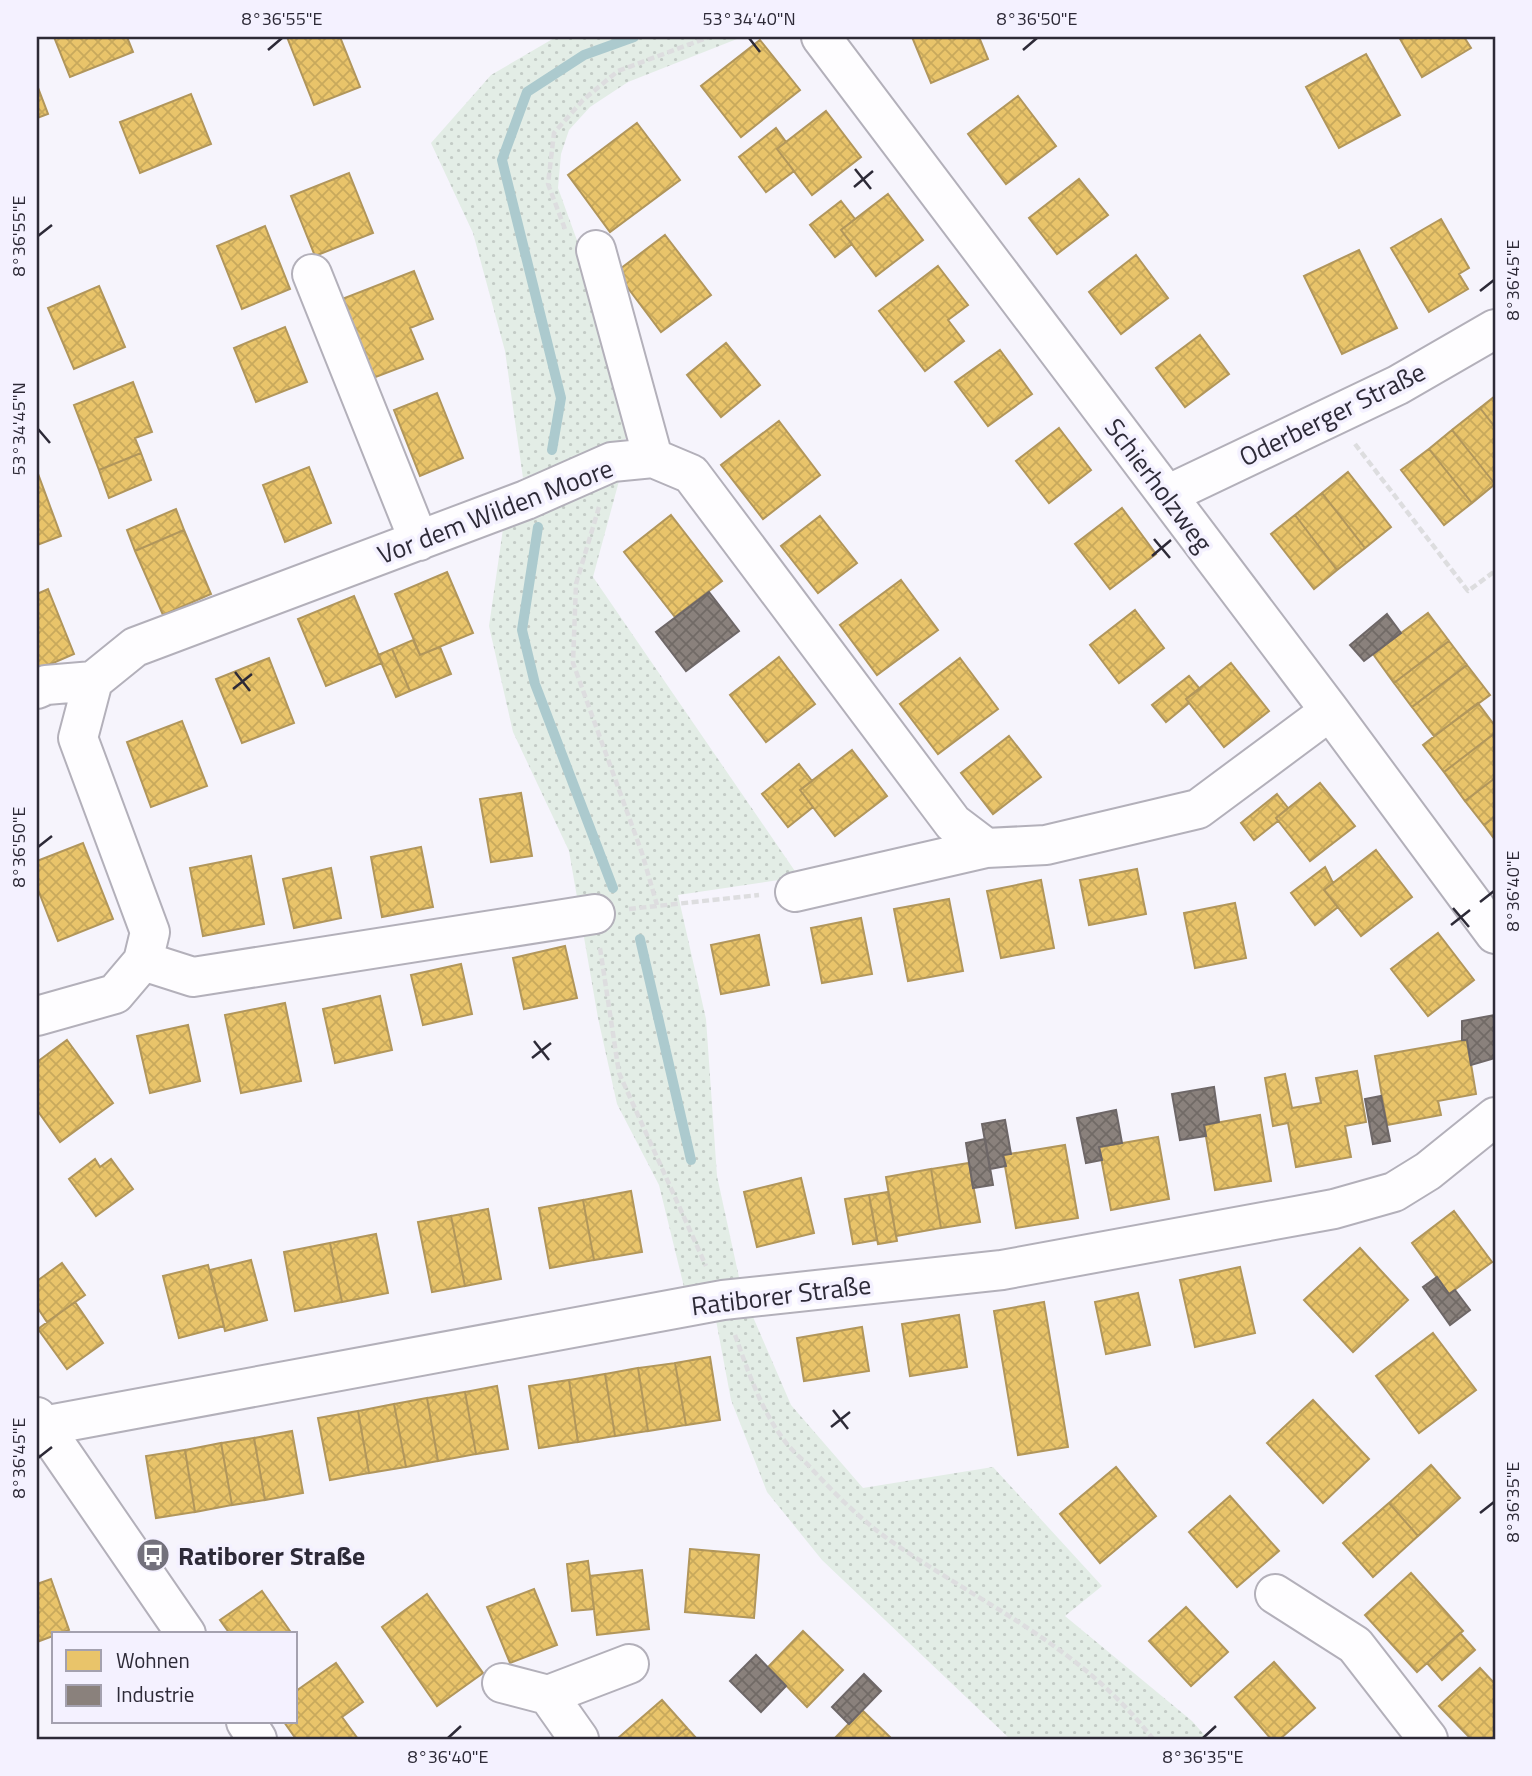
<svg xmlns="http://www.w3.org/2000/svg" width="1532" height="1776" viewBox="0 0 1532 1776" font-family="'Titillium Web',sans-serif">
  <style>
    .park { fill: url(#park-dots) }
    .homes { fill: url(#homes-cross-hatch); stroke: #b1965b; stroke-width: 2 }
    .industry { fill: url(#industry-cross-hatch); stroke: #6e6767; stroke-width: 2 }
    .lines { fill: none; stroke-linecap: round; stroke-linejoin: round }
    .stream { stroke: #accace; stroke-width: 10 }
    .minor-casing { stroke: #b3b0ba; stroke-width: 42 }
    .path { stroke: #dddddf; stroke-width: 4.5; stroke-dasharray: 7 3.5; stroke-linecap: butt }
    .minor { stroke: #fefdff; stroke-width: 38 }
    .ticks { fill: none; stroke: #2d2a37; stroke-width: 2.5 }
    .labels { text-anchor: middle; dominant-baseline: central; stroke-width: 7; stroke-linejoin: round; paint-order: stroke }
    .street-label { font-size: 26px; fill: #2d2a37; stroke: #f4f1ff }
    .poi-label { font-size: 26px; font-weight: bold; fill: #2d2a37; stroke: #f4f1ff; text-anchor: start }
    .neatline { fill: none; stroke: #2d2a37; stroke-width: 2.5 }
    .ticks-label { font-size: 18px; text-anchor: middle; fill: #2d2a37 }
  </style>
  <defs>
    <pattern id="park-dots" width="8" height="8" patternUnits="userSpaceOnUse" patternTransform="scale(1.75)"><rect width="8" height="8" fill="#e3ede6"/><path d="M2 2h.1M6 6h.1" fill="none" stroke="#c3cbc6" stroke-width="1.8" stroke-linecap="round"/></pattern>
    <pattern id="homes-cross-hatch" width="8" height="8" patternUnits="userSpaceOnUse" patternTransform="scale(1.75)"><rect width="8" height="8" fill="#e9c46a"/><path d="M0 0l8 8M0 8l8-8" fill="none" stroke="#c8a95c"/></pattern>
    <pattern id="industry-cross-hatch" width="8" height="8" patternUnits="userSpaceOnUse" patternTransform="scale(1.75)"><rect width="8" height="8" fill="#8a817c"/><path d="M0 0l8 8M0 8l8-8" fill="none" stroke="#716a66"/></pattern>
  </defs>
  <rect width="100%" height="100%" fill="#f6f4fc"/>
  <path class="park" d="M556,37H742L628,82L590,107L569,130L561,154L558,188L587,268L630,437L523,478L505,351L473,233L431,143L491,75Z
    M619,481L593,577L799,877L678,895L706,1019L717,1176L740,1282L684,1287L659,1185L617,1104L598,1018L569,851L513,732L489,626L503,529Z
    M750,1310L791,1405L863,1488L993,1467L1102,1586L1065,1616L1192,1721L1208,1739H1010L822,1560L767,1492L731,1400L715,1315Z"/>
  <path class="homes" d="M54,37H127L133,52L70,77Z
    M287,37H340L360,87L314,105Z
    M912,37H979L988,59L931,83Z
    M1399,37H1464L1471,48L1422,77Z
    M760,40L800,90L741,137L701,86Z
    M1366,54L1400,115L1339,148L1306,87Z
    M37,85L48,114L37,118Z
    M191,94L211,144L140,173L120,122Z
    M1018,96L1056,146L1006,184L968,134Z
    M826,111L861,157L812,195L777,149Z
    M637,123L680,180L610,232L568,175Z
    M776,128L786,142L777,149L794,171L766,192L739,157Z
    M349,173L373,233L315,256L291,196Z
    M1079,179L1108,215L1057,254L1029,218Z
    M888,194L923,240L876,276L841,230Z
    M841,201L855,219L841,230L852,244L835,257L810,225Z
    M1441,219L1469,268L1459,274L1468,289L1429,312L1391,248Z
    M265,226L290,289L242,309L217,246Z
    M665,235L711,295L661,332L616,272Z
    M1359,250L1397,328L1342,354L1304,276Z
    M1136,255L1168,298L1121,334L1089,292Z
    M938,266L968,305L948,320L964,341L925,371L879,311Z
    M414,271L433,319L410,328L423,359L373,378L342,299Z
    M99,286L125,347L74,369L48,308Z
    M285,327L307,382L256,402L234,348Z
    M1200,335L1229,374L1185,407L1156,368Z
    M726,343L760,385L721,417L687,375Z
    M1000,350L1032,394L988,426L955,382Z
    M133,382L152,432L135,438L141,453L99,470L74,405Z
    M437,393L463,458L420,476L394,410Z
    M1495,396V427L1480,408Z
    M1480,408L1495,427V484L1452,430Z
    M779,421L820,475L763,519L721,465Z
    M1059,428L1091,470L1049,503L1016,461Z
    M1452,430L1495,484L1472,503L1429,449Z
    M1429,449L1472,503L1444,525L1401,470Z
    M141,453L151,480L109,498L99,470Z
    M309,467L331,523L285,542L263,485Z
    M37,471L61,536L37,545Z
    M1348,472L1391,527L1365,548L1322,493Z
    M1322,493L1365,548L1337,570L1295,515Z
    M1122,508L1156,554L1110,589L1075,544Z
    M176,509L184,530L135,551L127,530Z
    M671,515L722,581L675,617L624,552Z
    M1295,515L1337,570L1314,589L1271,534Z
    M820,516L857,563L818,593L781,546Z
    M184,530L211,594L163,615L135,551Z
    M447,572L473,633L420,655L395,594Z
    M901,580L938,630L877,675L840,625Z
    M48,589L74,654L37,670V594Z
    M354,596L382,663L326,686L298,619Z
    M1135,610L1164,648L1119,683L1090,645Z
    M1428,613L1449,641L1394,683L1373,654Z
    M413,640L420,655L440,647L451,674L410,691L392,649Z
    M1449,641L1467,665L1412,707L1394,683Z
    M392,649L410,691L396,697L378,655Z
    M779,657L815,704L766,742L730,695Z
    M269,658L294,723L242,743L216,679Z
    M960,658L998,709L938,754L900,704Z
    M1231,663L1269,711L1224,747L1186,699Z
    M1467,665L1490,695L1434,736L1412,707Z
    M1189,676L1200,689L1186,699L1189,703L1166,722L1152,705Z
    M1478,703L1495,726V733L1444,772L1423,745Z
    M182,721L207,786L151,807L127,742Z
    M1495,733V778L1465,801L1444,772Z
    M1009,736L1041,777L993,814L961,773Z
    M852,750L887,796L835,836L800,790Z
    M799,764L812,781L800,790L813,807L788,827L762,794Z
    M1495,778V816L1484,825L1465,801Z
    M1320,783L1355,826L1310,861L1276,818Z
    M521,793L532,856L491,862L480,799Z
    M1277,794L1288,808L1276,818L1278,821L1254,840L1241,823Z
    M1495,816V840L1484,825Z
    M83,843L113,919L58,941L37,887V861Z
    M421,847L433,907L382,917L371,857Z
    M1376,850L1412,897L1361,936L1324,890Z
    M251,856L264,924L203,936L190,868Z
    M1325,867L1333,883L1324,890L1338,907L1315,925L1291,893Z
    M331,868L341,918L294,928L283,879Z
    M1137,869L1146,914L1089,925L1080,880Z
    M1041,880L1054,948L1001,958L987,891Z
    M949,899L963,971L908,981L894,909Z
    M1235,903L1246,958L1195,968L1184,913Z
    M861,918L872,974L822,983L811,928Z
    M1438,933L1474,980L1428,1016L1391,969Z
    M759,935L769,985L721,994L711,945Z
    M565,946L577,998L524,1009L513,958Z
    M461,964L472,1014L423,1025L411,975Z
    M380,996L392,1050L335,1063L323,1009Z
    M285,1003L301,1081L241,1093L225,1015Z
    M188,1025L200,1081L150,1093L137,1036Z
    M67,1040L113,1103L60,1142L37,1110V1062Z
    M1467,1040L1476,1094L1438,1101L1441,1115L1387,1125L1375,1056Z
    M1357,1071L1366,1122L1345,1126L1351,1157L1296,1167L1288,1123L1273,1126L1265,1078L1285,1074L1292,1108L1321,1103L1316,1078Z
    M1260,1115L1271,1181L1215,1190L1204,1125Z
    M1158,1137L1169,1199L1111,1210L1099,1147Z
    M1065,1145L1078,1218L1016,1228L1003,1155Z
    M95,1159L100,1167L111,1159L133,1189L96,1216L69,1179Z
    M969,1163L980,1222L941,1228L931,1169Z
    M931,1169L941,1228L896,1236L886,1177Z
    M801,1178L814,1233L757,1247L744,1192Z
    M631,1191L642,1252L594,1260L583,1200Z
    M888,1192L897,1241L878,1244L869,1195Z
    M869,1195L877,1240L853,1244L845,1199Z
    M583,1200L594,1260L550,1268L539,1208Z
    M488,1209L501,1279L465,1286L451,1216Z
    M1454,1211L1492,1262L1449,1294L1412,1243Z
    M451,1216L465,1286L432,1292L418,1222Z
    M376,1234L388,1293L342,1302L330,1243Z
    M330,1243L342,1302L295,1311L284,1252Z
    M1360,1248L1408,1300L1353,1352L1304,1300Z
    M251,1260L267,1320L225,1331L210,1270Z
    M62,1263L85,1295L47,1322L37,1307V1281Z
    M208,1265L224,1326L179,1338L163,1276Z
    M1240,1267L1255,1333L1195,1347L1180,1280Z
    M1138,1293L1150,1345L1106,1354L1095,1302Z
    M75,1302L103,1343L67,1369L38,1329Z
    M1044,1302L1068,1447L1018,1455L994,1311Z
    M959,1315L967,1367L910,1376L902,1324Z
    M862,1327L869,1371L804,1381L797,1338Z
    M1433,1333L1476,1390L1419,1433L1376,1376Z
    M710,1357L720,1420L686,1425L675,1363Z
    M675,1363L686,1425L648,1431L638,1368Z
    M638,1368L648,1431L615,1436L605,1374Z
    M605,1374L615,1436L578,1442L569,1380Z
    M569,1380L578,1442L539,1448L529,1386Z
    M497,1386L508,1449L476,1454L465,1392Z
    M465,1392L476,1454L438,1461L427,1398Z
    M427,1398L438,1461L406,1467L394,1404Z
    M1313,1400L1369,1459L1323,1503L1267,1443Z
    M394,1404L406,1467L369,1473L358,1411Z
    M358,1411L369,1473L330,1480L318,1418Z
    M292,1431L303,1493L265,1500L254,1438Z
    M254,1438L265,1500L232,1505L221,1443Z
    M221,1443L232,1505L195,1512L185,1450Z
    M185,1450L195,1512L156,1518L146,1456Z
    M1431,1465L1460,1498L1418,1536L1389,1503Z
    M1116,1467L1156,1516L1100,1563L1060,1514Z
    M1230,1496L1279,1551L1237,1587L1189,1532Z
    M1389,1503L1418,1536L1373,1577L1343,1543Z
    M690,1549L759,1555L754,1618L685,1612Z
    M588,1561L594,1609L572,1611L567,1564Z
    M642,1570L649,1629L597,1635L590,1576Z
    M1411,1573L1463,1631L1417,1672L1365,1615Z
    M51,1579L69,1630L37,1642V1584Z
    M534,1589L557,1645L510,1663L487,1607Z
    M262,1591L292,1634H230L220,1620Z
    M427,1594L483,1673L437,1706L382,1627Z
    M1186,1607L1228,1652L1191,1686L1149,1641Z
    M803,1631L843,1670L807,1707L768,1667Z
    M1460,1633L1475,1650L1442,1680L1427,1663Z
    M1274,1662L1315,1708L1280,1739H1271L1235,1697Z
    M336,1663L363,1702L342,1717L358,1739H296L284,1722H296V1691Z
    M1480,1668L1495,1684V1735L1491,1739H1471L1439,1706Z
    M662,1700L687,1728L674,1739H617Z
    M862,1710L892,1739H834Z
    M687,1728L697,1739H674Z"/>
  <path class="industry" d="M709,592L739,631L686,671L656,632Z
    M1387,614L1401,633L1364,661L1350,645Z
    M1495,1015V1058L1471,1065L1467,1040H1462V1021Z
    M1214,1087L1219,1122L1204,1125L1206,1136L1180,1140L1172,1094Z
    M1381,1096L1390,1141L1373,1144L1365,1099Z
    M1116,1110L1122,1143L1099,1147L1102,1160L1086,1163L1077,1118Z
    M1005,1120L1011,1154L1003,1155L1006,1166L990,1169L982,1124Z
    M985,1139L993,1185L973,1188L966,1143Z
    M1437,1277L1449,1294L1455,1290L1470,1310L1450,1325L1423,1287Z
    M756,1655L786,1686L761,1712L730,1681Z
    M864,1674L881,1691L849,1724L832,1707Z"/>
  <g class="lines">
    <path class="stream" d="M552,450L561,398L502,160L527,92L584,55L634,37
      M538,527L522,630L535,684L613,888
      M640,939L691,1160"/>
    <defs>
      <path id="minor" d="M821,37L1330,711L1495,934
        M596,250L653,458
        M312,274L419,541
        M1167,495L1398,385L1495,329
        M37,689L46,685L93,681
        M795,892L986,848
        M143,961L193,977L595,914
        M37,1016L115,994L143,961L150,932L78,738L93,681L135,647L526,500L612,462L653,458L691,474L953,823L986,848L1046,845L1198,809L1330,711
        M37,1417L186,1634
        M43,1426L723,1300L1002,1270L1334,1209L1394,1192L1428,1171L1495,1117
        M1275,1594L1355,1645L1428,1739
        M502,1683L548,1695
        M246,1722L257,1739
        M579,1739L548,1695L629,1664"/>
    </defs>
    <use href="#minor" class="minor-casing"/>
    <path class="path" d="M565,229L548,184L554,133L583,100L618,71L709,37
      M1355,444L1468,591L1495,571
      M599,507L576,584L573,663L642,853L657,905
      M629,909L759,895
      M600,948L619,1073L706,1266
      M735,1335C748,1371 761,1410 784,1440C791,1450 801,1458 810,1467C834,1493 859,1518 888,1539C982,1605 1080,1645 1153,1739"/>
    <use href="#minor" class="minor"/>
  </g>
  <path class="ticks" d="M749,38L760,52M268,50L282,38M1023,50L1037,38M855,169L871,189M854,187L873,171M38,236L52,225M1480,291L1494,280M38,429L50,443M1154,539L1170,558M1152,556L1171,540M235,672L250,691M233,689L252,674M38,847L52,836M1480,902L1494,891M1453,908L1469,927M1451,925L1470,910M534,1041L549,1060M532,1058L551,1043M833,1410L848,1429M831,1427L850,1412M38,1458L52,1447M1480,1513L1494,1502M448,1738L461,1726M1203,1738L1216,1726"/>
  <defs>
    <symbol id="bus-disc" viewBox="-11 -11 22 22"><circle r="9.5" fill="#73717c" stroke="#f4f1ff"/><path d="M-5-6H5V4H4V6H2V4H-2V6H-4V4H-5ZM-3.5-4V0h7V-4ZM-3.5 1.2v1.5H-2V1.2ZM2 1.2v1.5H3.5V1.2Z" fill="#fff"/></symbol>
  </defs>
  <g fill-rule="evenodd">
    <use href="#bus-disc" x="134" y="1536" width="38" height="38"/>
  </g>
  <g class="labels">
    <g class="street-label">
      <text transform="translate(1332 414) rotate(-26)">Oderberger Straße</text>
      <text transform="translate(1159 485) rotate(53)">Schierholzweg</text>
      <text transform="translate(495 511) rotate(-21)">Vor dem Wilden Moore</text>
      <text transform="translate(781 1295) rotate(-7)">Ratiborer Straße</text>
    </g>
    <g class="poi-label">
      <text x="178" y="1555">Ratiborer Straße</text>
    </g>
  </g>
  <rect width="1532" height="1776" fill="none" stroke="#f4f1ff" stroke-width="77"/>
  <rect x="52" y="1632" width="245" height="91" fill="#f4f1ff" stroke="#a4a1af" stroke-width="2"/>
  <rect x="66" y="1650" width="35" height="21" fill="#e9c46a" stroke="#a4a1af" stroke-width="2"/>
  <text x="116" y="1668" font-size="21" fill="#2d2a37">Wohnen</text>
  <rect x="66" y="1685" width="35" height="21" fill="#8a817c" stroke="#a4a1af" stroke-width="2"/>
  <text x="116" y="1702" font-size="21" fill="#2d2a37">Industrie</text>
  <rect x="38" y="38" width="1456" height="1700" class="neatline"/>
  <g class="ticks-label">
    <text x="282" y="25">8°36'55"E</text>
    <text x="749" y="25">53°34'40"N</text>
    <text x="1037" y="25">8°36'50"E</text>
    <text transform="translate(19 236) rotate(-90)" y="6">8°36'55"E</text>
    <text transform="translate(1513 280) rotate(-90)" y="6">8°36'45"E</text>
    <text transform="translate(19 429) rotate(-90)" y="6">53°34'45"N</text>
    <text transform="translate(19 847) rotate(-90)" y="6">8°36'50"E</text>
    <text transform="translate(1513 891) rotate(-90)" y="6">8°36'40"E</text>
    <text transform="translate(19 1458) rotate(-90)" y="6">8°36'45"E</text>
    <text transform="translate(1513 1502) rotate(-90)" y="6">8°36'35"E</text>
    <text x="448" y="1763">8°36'40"E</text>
    <text x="1203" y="1763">8°36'35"E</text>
  </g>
</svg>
